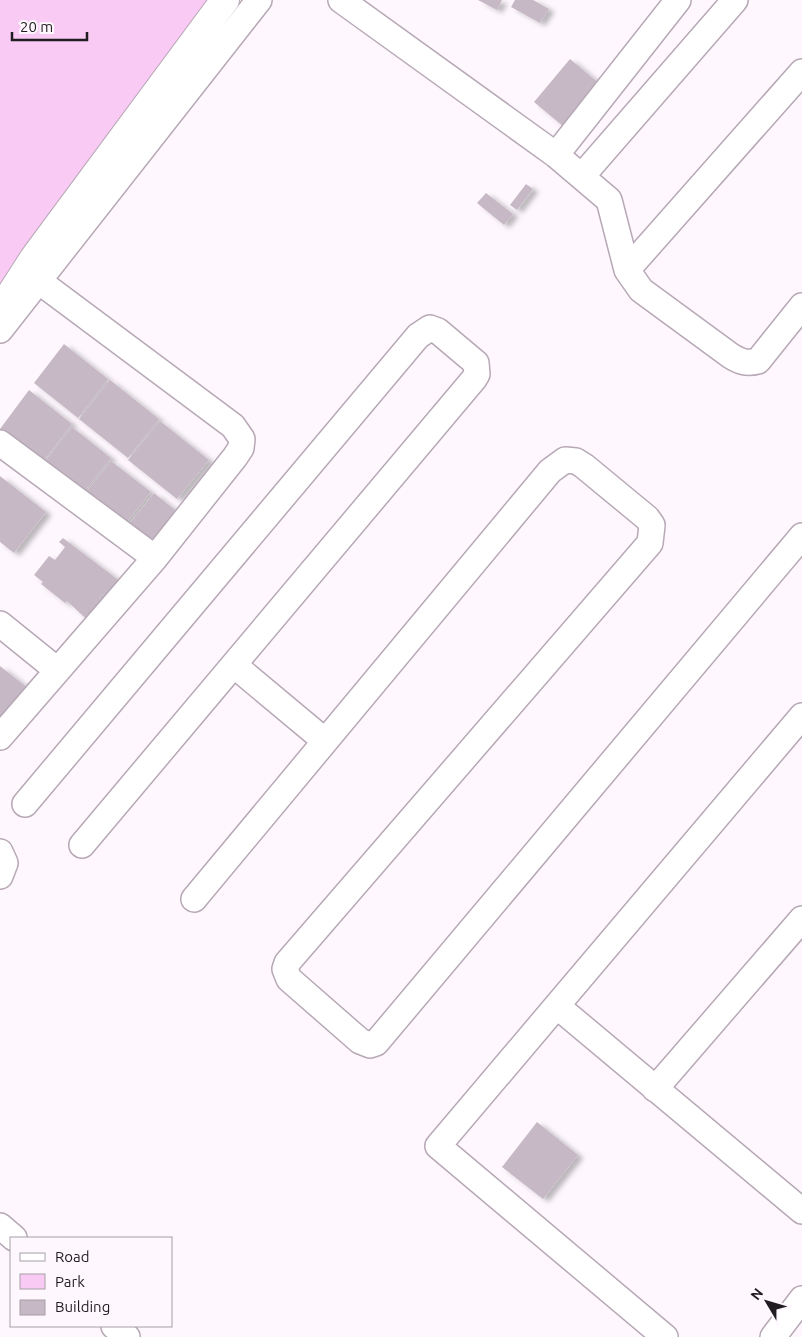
<svg xmlns="http://www.w3.org/2000/svg" width="802" height="1337" viewBox="0 0 802 1337" font-family="Ubuntu,sans-serif">
  <style>
    .green { fill: #f9cbf4 }
    .building { fill: #c7b8c5; filter: url(#shadow) }
    .lines { fill: none; stroke-linecap: round; stroke-linejoin: round }
    .street-casing { stroke: #b7a8b6; stroke-width: 28 }
    .secondary-casing { stroke: #b7a8b6; stroke-width: 30 }
    .street { stroke: #fff; stroke-width: 25 }
    .secondary { stroke: #fff; stroke-width: 28 }
  </style>
  <defs>
    <filter id="shadow"><feDropShadow dx="5.5" dy="3" stdDeviation="2.5" flood-color="#0004"/></filter>
  </defs>
  <rect width="100%" height="100%" fill="#fef8fe"/>
  <path class="green" d="M0,0H223L0,312Z"/>
  <path class="building" d="M478,0H502L497,10Z
    M515,0H533L549,9L540,23L511,7Z
    M570,59L600,84L564,127L534,102Z
    M526,184L533,189L517,210L510,205Z
    M486,193L513,214L504,225L477,203Z
    M64,344L108,379L78,418L34,383Z
    M110,380L159,419L128,458L79,419Z
    M29,390L72,424L42,463L0,429Z
    M160,421L209,460L177,499L128,460Z
    M72,427L111,458L82,494L43,464Z
    M111,461L151,492L123,527L83,496Z
    M0,476L46,512L14,553L0,542Z
    M154,493L179,513L149,549L125,529Z
    M63,538L125,585L112,602L102,594L99,598L109,606L94,626L67,601L65,603L41,584L43,582L34,575L49,556L55,560L65,547L59,542Z
    M0,666L28,688L0,723Z
    M537,1122L578,1155L543,1199L502,1167Z"/>
  <g class="lines">
    <defs>
      <path id="street" d="M341,0L556,155L678,0
        M556,155L609,200L627,270L641,290L731,356C741,362 747,364 758,361L802,306
        M582,176L735,0
        M627,270L802,72
        M0,330L259,0
        M0,443L155,558
        M0,624L57,670
        M234,665L325,741
        M0,737L155,558L235,457L241,448L242,439L233,426L40,282
        M25,804L418,336L430,328L438,331L476,363L477,374L474,379L82,845
        M0,852L5,863L0,876
        M194,899L550,471L565,460L576,461L584,466L647,518L652,525L650,543L287,963L285,969L289,979L360,1041L370,1045L376,1043L802,536
        M557,1006L802,1211
        M655,1089L802,919
        M0,1226L14,1238
        M114,1326L127,1337
        M665,1337L438,1146L802,716
        M773,1337L802,1299"/>
      <path id="secondary" d="M0,311L34,258L225,0"/>
    </defs>
    <use href="#street" class="street-casing"/>
    <use href="#secondary" class="secondary-casing"/>
    <use href="#street" class="street"/>
    <use href="#secondary" class="secondary"/>
  </g>
  <rect x="10" y="1237" width="162" height="90" fill="#fef8fe" stroke="#a6a0a6"/>
  <rect x="20" y="1253" width="25" height="8" fill="#ffffff" stroke="#a6a0a6"/>
  <text x="55" y="1262" font-size="15" fill="#211c21">Road</text>
  <rect x="20" y="1274" width="25" height="15" fill="#f9cbf4" stroke="#a6a0a6"/>
  <text x="55" y="1287" font-size="15" fill="#211c21">Park</text>
  <rect x="20" y="1300" width="25" height="15" fill="#c7b8c5" stroke="#a6a0a6"/>
  <text x="55" y="1312" font-size="15" fill="#211c21">Building</text>
  <g transform="translate(767 1302) rotate(308)" stroke="#fef8fe" stroke-width="4" paint-order="stroke">
  <path d="M0-4L9 19L0 12L-9 19Z" fill="#211c21"/>
  <text y="-8" font-size="14" font-weight="bold" text-anchor="middle" fill="#211c21">N</text>
  </g>
  <path d="M12 32v8h75v-8" fill="none" stroke="#211c21" stroke-width="2.5"/>
  <text x="20" y="32" font-size="15" fill="#211c21" stroke="#fef8fe" stroke-width="4" paint-order="stroke">20 m</text>
</svg>
